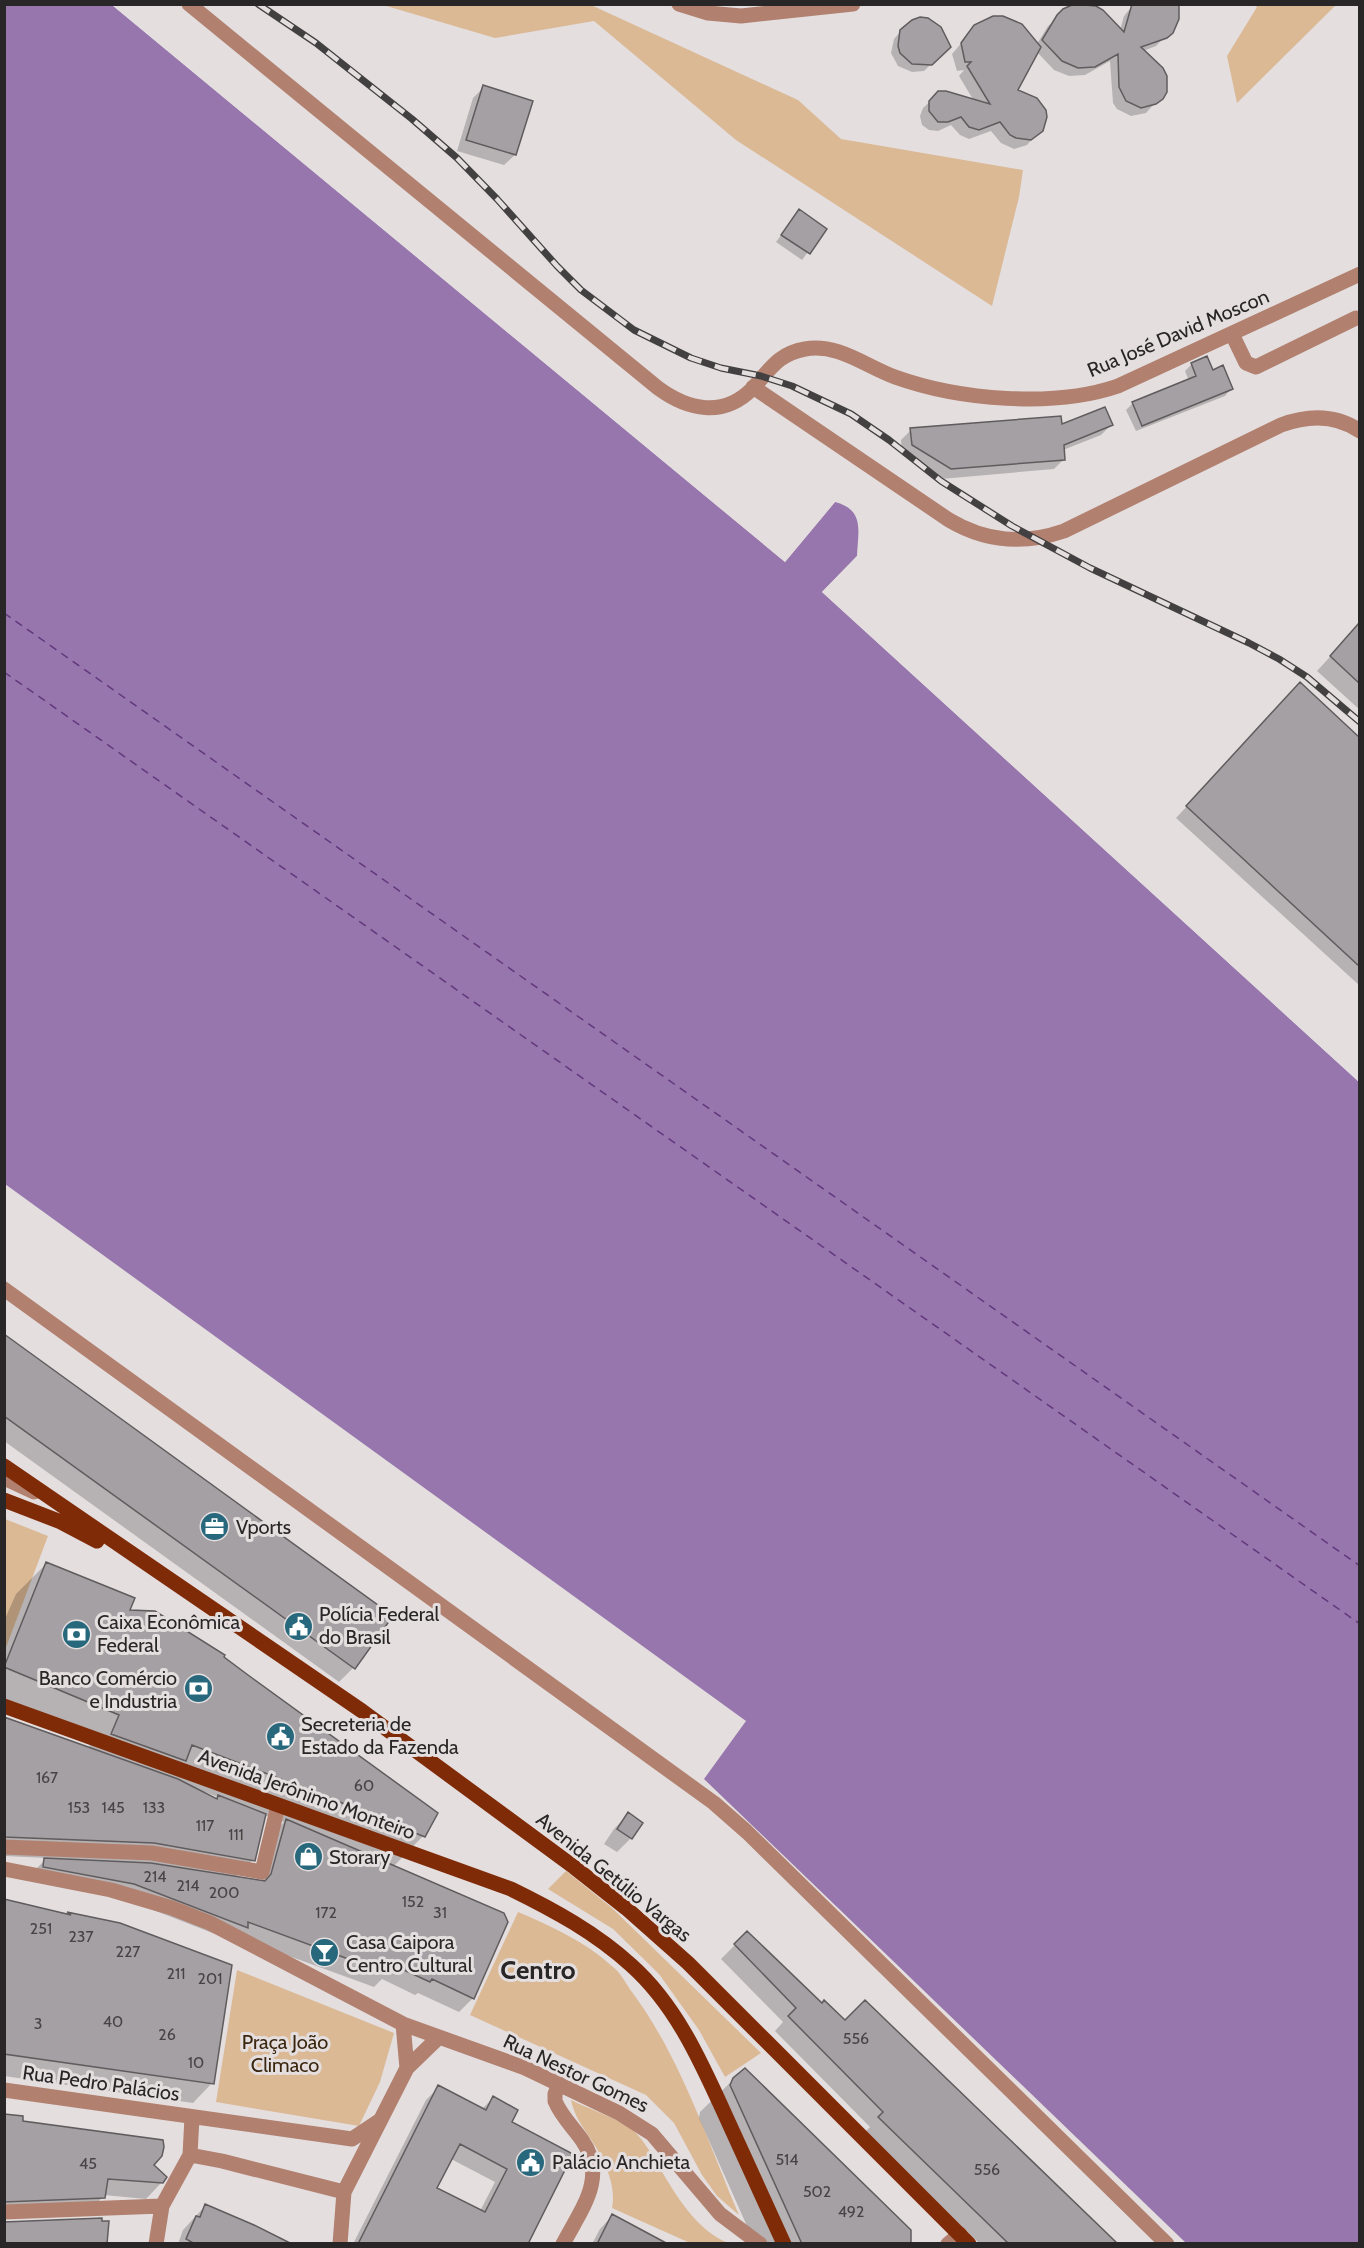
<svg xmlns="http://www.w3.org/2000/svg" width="1364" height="2248" viewBox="0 0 1364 2248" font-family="Cabin,sans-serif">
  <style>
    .green { fill: #dbb995 }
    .water { fill: #9676ac }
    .pier { fill: #e4dedf }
    .shadow { fill: #0003; fill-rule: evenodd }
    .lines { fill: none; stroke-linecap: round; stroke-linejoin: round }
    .ferry { stroke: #63387d; stroke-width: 1.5; stroke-dasharray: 8 6; stroke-linecap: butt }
    .building { fill: #a5a0a3; stroke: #605c5e; stroke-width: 1.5; fill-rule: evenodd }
    .minor { stroke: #b1806f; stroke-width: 15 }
    .major { stroke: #802b07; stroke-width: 15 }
    .rail-casing { stroke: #434041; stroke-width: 7 }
    .rail { stroke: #e4dedf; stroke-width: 4.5; stroke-dasharray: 14; stroke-linecap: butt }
    .labels { text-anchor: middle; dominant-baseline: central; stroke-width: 6; stroke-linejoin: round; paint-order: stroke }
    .number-label { font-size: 16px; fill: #484446 }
    .street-label { font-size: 20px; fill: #292627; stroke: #e4dedf }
    .poi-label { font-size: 20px; fill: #292627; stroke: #e4dedf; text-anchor: start }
    .park-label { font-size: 20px; fill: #3a260f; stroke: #e4dedf }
    .district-label { font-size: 26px; font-weight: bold; fill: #292627; stroke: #e4dedf }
  </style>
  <rect width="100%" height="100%" fill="#e4dedf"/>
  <path class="green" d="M383,5H591L798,100L841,139L1023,170L1019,197L992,306L736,140L594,21L495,38Z
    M1254,5H1336L1237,103L1227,56L1257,7Z
    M5,1519L48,1536L5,1650Z
    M566,1871L612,1908L761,2053L725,2077L699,2030L659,1974L613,1929L548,1889Z
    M518,1912C551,1926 586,1942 613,1967C621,1973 626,1984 632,1992C681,2058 707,2140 739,2215L717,2196L702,2175L674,2123L646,2095L470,2015Z
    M237,1970L394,2033L380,2082L359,2126L216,2102Z
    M571,2100C587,2108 622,2120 634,2131C644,2141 651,2153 658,2165C675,2194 696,2230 728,2243H690L612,2208C617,2185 603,2157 590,2138C582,2126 574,2115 571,2100Z"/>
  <path class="water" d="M5,5H112L785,562L835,502C865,510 858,531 857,556L822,592L1359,1082V2243H1186L704,1779L746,1721L5,1184Z"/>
  <path class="pier" d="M117,4L785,558L833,500L835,502L785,562L112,5Z
    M860,553V558L826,592L1360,1078L1359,1082L822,592Z"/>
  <path class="shadow" d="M1134,4L1176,25L1156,46L1143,51L1155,103L1146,113L1131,116L1117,109L1113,103L1110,61L1085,75L1069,76L1054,70L1037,52L1016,91L1046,117L1045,124L1027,145L1014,149L1001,143L991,131L969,139L960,135L951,125L938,131L929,130L922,125L920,116L923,108L939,93L974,101L959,76L964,70L957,71L952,54L975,27L1037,44L1048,26L1071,7L1088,5L1095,7L1120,30L1124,16Z
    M901,31L949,47L924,71L912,72L898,66L891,53L894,39Z
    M484,87L531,102L515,155L504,165L457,151L473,98Z
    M799,211L825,229L802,260L776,242Z
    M1192,364L1212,372L1231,389L1225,396L1136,431L1126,410L1133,403L1189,381L1185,371Z
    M1111,425L1101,435L1063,450L1064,459L1054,469L941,479L902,455L901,440L911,430Z
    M1360,624V710L1317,671Z
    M1300,684L1360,739V986L1176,818Z
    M4,1336L391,1616L353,1668L339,1682L4,1441Z
    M46,1564L127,1611L423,1836L393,1867L473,1998L459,2012L418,1993L415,1995L382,1979L374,1987L237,1937L233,1941L120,1897L31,1874L47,1858L4,1856V1718L88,1748L90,1745L4,1710V1621L16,1594ZM205,1792L218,1797L215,1800L204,1794ZM264,1815L284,1822L272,1834L260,1882L235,1878L253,1860Z
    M628,1814L631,1838L617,1852L604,1844L614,1829Z
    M4,1901L120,1924L212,2083L193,2103L4,2076Z
    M747,1933L822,2005L1115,2244H980L865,2132L870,2127L775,2031L783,2022L721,1959Z
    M734,2079L905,2244H755L699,2118L700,2112Z
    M439,2087L482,2109L493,2098L510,2123L526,2244H353L426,2100ZM451,2159L495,2182L480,2211L435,2189Z
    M4,2116L152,2165L162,2182L146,2199L104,2195L88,2214L4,2217Z
    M206,2205L287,2244H178L183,2230Z
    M612,2216L663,2244H592L600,2229Z"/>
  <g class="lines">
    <path class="ferry" d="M4,613L1360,1566
      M4,672L1360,1624"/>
  </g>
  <path class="building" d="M1074,4L1096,6L1103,10L1124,32L1132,4H1179V19L1173,33L1167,38L1141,47L1163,68L1167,76V92L1163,99L1156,104L1141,108L1126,101L1119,87L1118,54L1095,67L1078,68L1062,61L1042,40L1057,15L1063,9Z
    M993,16H1003L1022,24L1041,47L1018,90L1037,98L1046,110L1047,117L1043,131L1031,140L1016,138L1010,135L1000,122L979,130L969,127L961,117L948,122H938L929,111V101L938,91H946L990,104L967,66L971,62H965L961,43L974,25Z
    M920,17L928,18L941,27L951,47L932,65L912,64L900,53L898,46L900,30L912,20Z
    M483,85L533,101L516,155L466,140Z
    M799,209L827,229L810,254L781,235Z
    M1207,356L1213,370L1223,365L1233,389L1142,426L1132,402L1196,376L1191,363Z
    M1105,407L1113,425L1064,445L1065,460L951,469L912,445L910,428L1061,416L1062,424Z
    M1359,623V683L1330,656Z
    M1300,682L1359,737V966L1186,806Z
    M4,1334L393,1616L355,1669L4,1416Z
    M46,1562L135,1598L130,1610L155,1611L225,1655L224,1657L248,1675L438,1813L425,1837L325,1796L192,1745L186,1761L111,1734L119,1715L4,1667Z
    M4,1717L178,1779L217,1799L218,1795L266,1814L255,1861L154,1843L4,1837Z
    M628,1812L643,1823L632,1839L617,1829Z
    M286,1819L504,1913L508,1922L474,1999L432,1979L430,1982L393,1965L389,1974L248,1922V1928L134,1884L43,1867L44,1858L151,1863L265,1881L271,1874Z
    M4,1899L71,1915L67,1912L120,1923L232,1965L214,2084L4,2054Z
    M747,1931L822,2003L824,2000L845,2020L865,2000L1118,2244H1009L878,2117L883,2112L788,2016L796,2008L734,1944Z
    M745,2068L911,2230V2244H802L730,2085L733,2078Z
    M438,2085L486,2110L493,2096L518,2110L512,2122L573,2154L528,2244H358ZM460,2144L507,2169L485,2212L437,2188Z
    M4,2114L23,2116V2121L163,2140L164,2147L162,2156L154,2165L167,2177L163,2183L108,2179L105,2198L4,2202Z
    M205,2204L254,2225L292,2244H195L186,2239L196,2216L200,2217Z
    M612,2214L668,2244H597Z
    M102,2218V2221H109L107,2244H4V2222Z"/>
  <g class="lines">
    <path class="minor" d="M189,4L658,388C688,410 723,418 752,389C770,370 777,354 805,349C838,343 865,366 895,377C959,400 1054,408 1118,386L1360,274
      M679,4L708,13L741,16L853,4
      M1232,334L1246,363L1256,367L1356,318
      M753,387L949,520C986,542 1023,545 1064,531L1281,425C1308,415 1335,414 1360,431
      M4,1289L714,1803L747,1832L1167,2244
      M4,1478L34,1492
      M4,1847L152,1853L262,1872L278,1806
      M4,1869L111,1890L172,1908L210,1923L403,2024L525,2068L619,2113L652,2134L720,2214L760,2244
      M403,2024L407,2068
      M559,2084L555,2094V2101C561,2116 573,2127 582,2140C608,2178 581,2209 563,2244
      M4,2090L352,2139L379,2121
      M190,2155L222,2161L344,2192
      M4,2212L162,2206
      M156,2244L162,2206L190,2155L192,2117
      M340,2244L344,2192L407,2068L438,2038
      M948,2244L960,2234"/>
    <path class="major" d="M4,1466L362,1711L574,1867L626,1908L688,1963L969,2244
      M4,1500L61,1522L97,1541
      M4,1706L511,1889C554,1910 596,1933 631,1965C677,2006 702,2064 727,2119C746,2160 765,2202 784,2244"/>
    <defs>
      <path id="rail" d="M258,4L316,43L412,119L457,158L497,199L557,266L581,290L634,330L691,358L721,368L761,376L792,386L851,414L889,440L941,481L1012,526L1090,568L1249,643L1279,659L1307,677L1360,722"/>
    </defs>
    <use href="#rail" class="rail-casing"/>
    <use href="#rail" class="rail"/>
  </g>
  <defs>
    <symbol id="office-disc" viewBox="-11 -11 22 22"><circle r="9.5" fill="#28687d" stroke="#e4dedf"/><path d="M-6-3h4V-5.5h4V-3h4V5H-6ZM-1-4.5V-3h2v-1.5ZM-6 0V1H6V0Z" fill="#fff"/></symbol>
    <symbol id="civic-disc" viewBox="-11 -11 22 22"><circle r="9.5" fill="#28687d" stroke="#e4dedf"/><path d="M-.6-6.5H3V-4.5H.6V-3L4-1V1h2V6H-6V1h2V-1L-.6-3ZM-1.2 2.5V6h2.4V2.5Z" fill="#fff"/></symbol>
    <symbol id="bank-disc" viewBox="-11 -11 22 22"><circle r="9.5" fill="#28687d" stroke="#e4dedf"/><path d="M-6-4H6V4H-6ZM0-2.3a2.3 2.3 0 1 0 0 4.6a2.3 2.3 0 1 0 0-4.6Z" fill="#fff"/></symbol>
    <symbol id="shop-disc" viewBox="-11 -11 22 22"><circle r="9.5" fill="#28687d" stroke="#e4dedf"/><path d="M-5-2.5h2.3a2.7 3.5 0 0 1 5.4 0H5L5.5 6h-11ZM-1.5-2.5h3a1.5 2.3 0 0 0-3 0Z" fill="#fff"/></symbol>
    <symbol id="bar-disc" viewBox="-11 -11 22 22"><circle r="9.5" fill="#28687d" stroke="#e4dedf"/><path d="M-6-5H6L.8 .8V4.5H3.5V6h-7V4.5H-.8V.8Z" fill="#fff"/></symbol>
  </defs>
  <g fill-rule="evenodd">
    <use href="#office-disc" x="198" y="1510" width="33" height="33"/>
    <use href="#civic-disc" x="282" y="1610" width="33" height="33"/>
    <use href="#bank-disc" x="60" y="1618" width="33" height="33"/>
    <use href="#bank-disc" x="182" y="1672" width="33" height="33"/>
    <use href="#civic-disc" x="264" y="1720" width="33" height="33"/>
    <use href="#shop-disc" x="292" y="1840" width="33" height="33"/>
    <use href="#bar-disc" x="308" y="1936" width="33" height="33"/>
    <use href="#civic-disc" x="514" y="2146" width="33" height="33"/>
  </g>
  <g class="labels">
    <g class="number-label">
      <text x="47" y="1777">167</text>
      <text x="364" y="1785">60</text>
      <text x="79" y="1807">153</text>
      <text x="113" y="1807">145</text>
      <text x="154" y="1807">133</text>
      <text x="205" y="1825">117</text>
      <text x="236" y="1834">111</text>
      <text x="155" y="1876">214</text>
      <text x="188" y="1885">214</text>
      <text x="224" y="1892">200</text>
      <text x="413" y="1901">152</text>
      <text x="326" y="1912">172</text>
      <text x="440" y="1912">31</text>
      <text x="41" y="1928">251</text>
      <text x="81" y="1936">237</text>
      <text x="128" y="1951">227</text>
      <text x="176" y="1973">211</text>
      <text x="210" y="1978">201</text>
      <text x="113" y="2021">40</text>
      <text x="38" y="2023">3</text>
      <text x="167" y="2034">26</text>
      <text x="856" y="2038">556</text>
      <text x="196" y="2062">10</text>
      <text x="787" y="2159">514</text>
      <text x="88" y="2163">45</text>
      <text x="987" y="2169">556</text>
      <text x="817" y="2191">502</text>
      <text x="851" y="2211">492</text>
    </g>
    <g class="street-label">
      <text transform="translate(1178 333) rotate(-23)">Rua José David Moscon</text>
      <text transform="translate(307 1794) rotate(20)">Avenida Jerônimo Monteiro</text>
      <text transform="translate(614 1877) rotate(39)">Avenida Getúlio Vargas</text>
      <text transform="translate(576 2073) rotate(25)">Rua Nestor Gomes</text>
      <text transform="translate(101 2083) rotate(8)">Rua Pedro Palácios</text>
    </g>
    <g class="poi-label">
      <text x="236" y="1527">Vports</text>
      <text x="319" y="1614">Polícia Federal<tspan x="319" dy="23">do Brasil</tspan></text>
      <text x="97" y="1622">Caixa Econômica<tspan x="97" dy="23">Federal</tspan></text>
      <text x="177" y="1678" text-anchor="end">Banco Comércio<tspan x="177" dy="23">e Industria</tspan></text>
      <text x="301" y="1724">Secreteria de<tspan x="301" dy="23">Estado da Fazenda</tspan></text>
      <text x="329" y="1857">Storary</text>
      <text x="346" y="1942">Casa Caipora<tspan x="346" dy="23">Centro Cultural</tspan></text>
      <text x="552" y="2162">Palácio Anchieta</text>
    </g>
    <g class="park-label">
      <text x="285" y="2042">Praça João<tspan x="285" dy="23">Climaco</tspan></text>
    </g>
    <g class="district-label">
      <text x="538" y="1970">Centro</text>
    </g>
  </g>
  <rect width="1364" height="2248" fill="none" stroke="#292627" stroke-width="12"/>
</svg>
